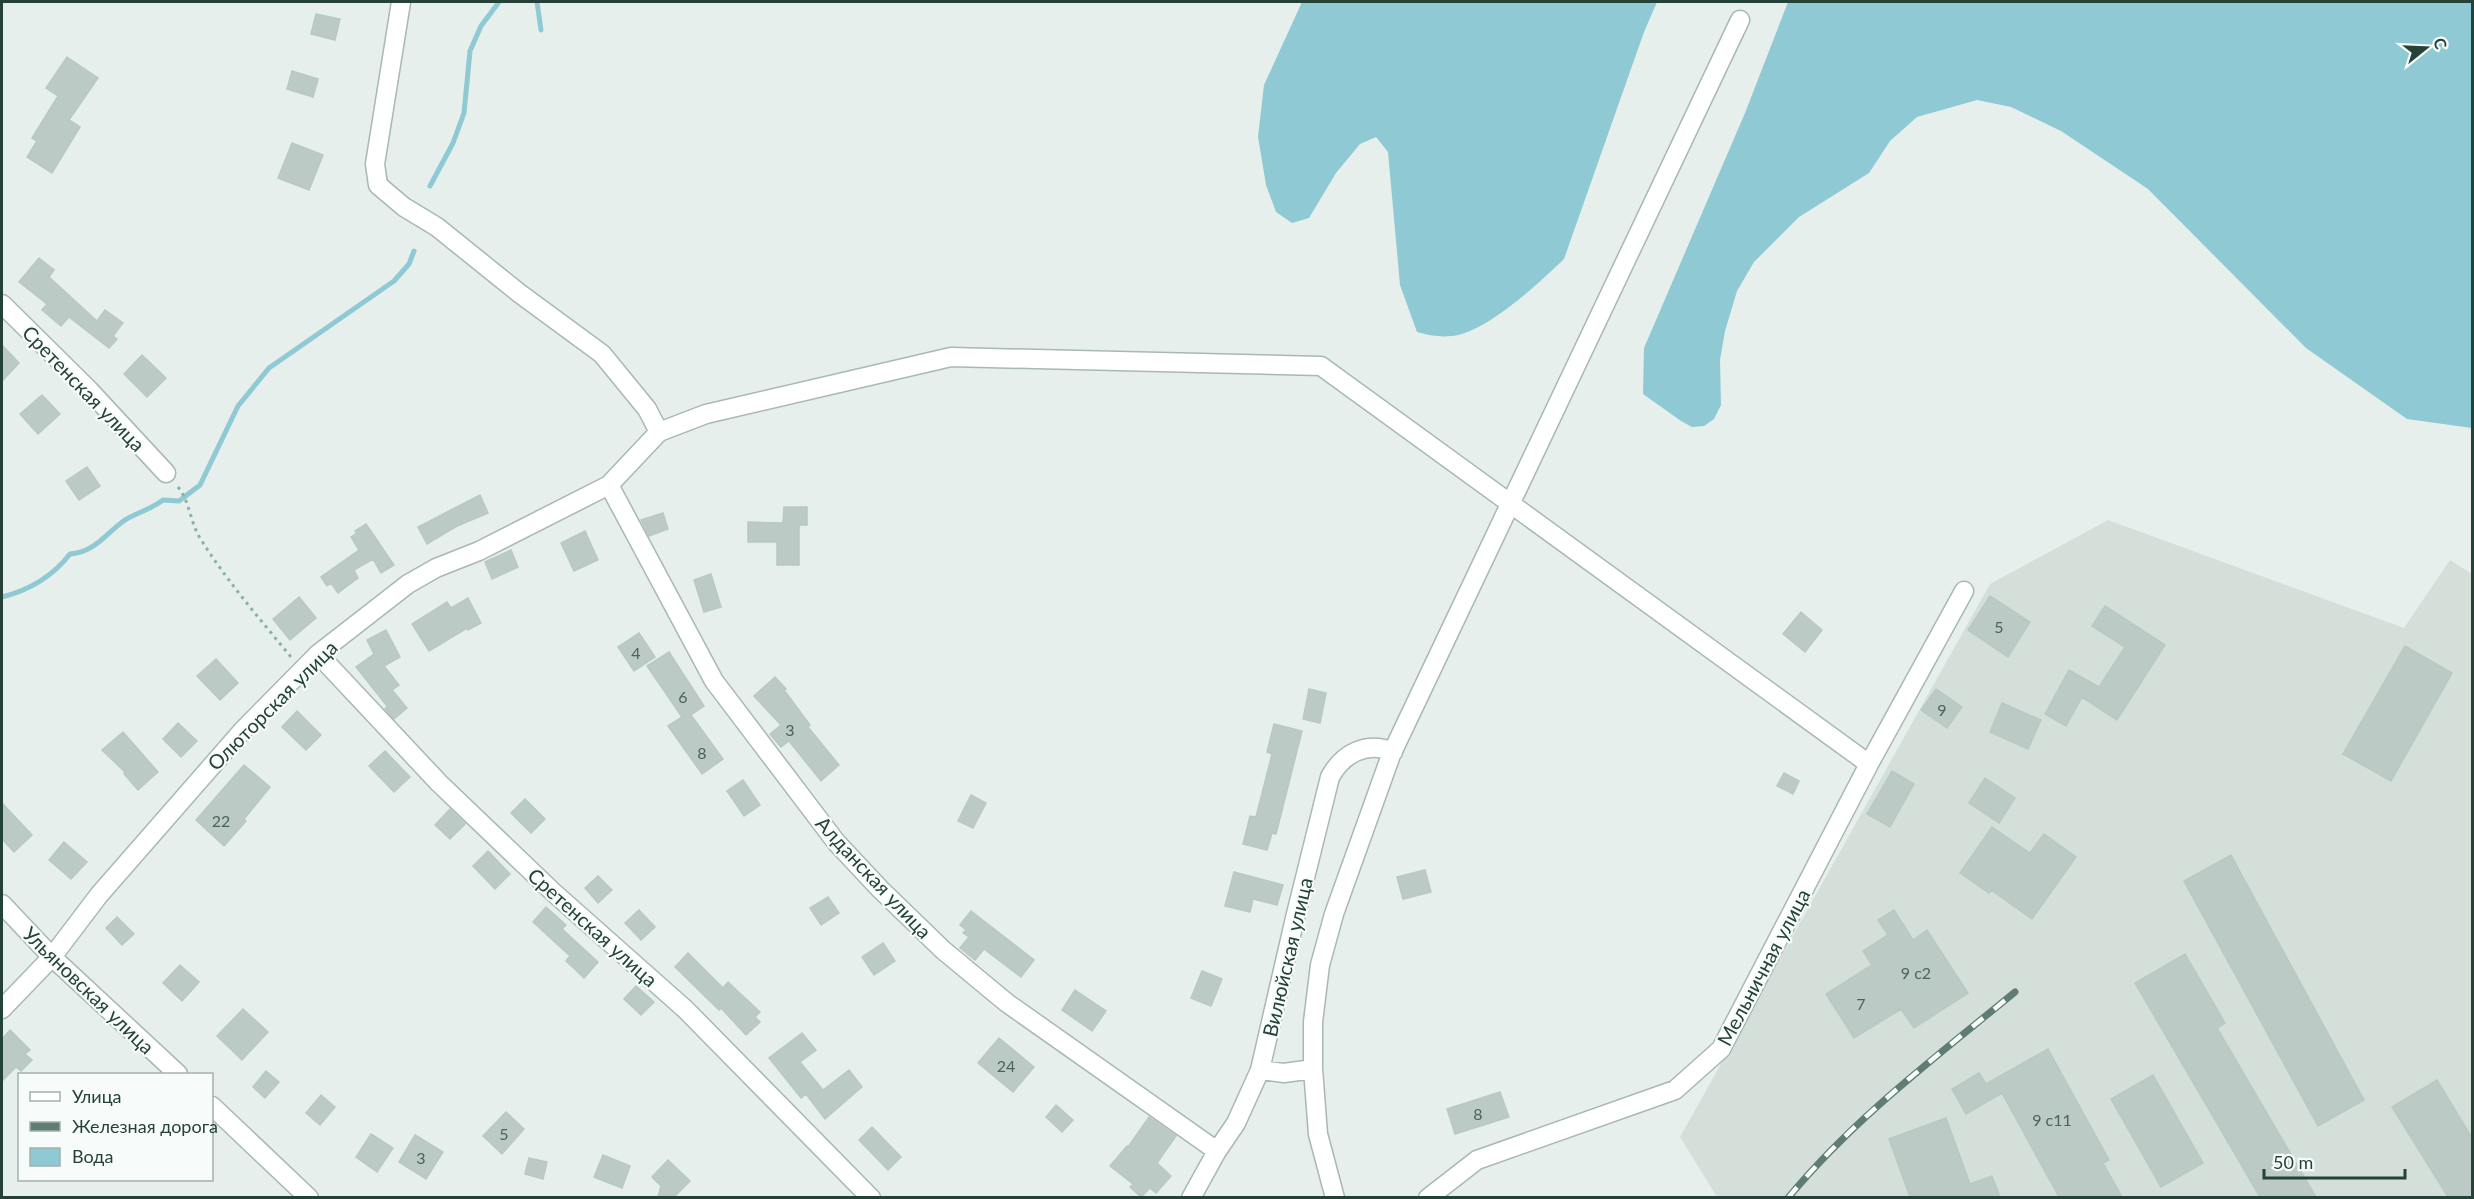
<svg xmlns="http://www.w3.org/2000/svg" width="2474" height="1199" viewBox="0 0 2474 1199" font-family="Lato,sans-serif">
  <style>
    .built { fill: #d4dfda }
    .water { fill: #8ec9d4 }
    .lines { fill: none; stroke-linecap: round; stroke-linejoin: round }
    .stream { stroke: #8ec9d4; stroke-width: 5 }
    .building { fill: #bbcac4; stroke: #b8c9c2; stroke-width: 1.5 }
    .minor-casing { stroke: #a8b8b2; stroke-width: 21 }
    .path { stroke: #86b3a5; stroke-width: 3; stroke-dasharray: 3 4.5; stroke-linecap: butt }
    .minor { stroke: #fff; stroke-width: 18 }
    .rail-casing { stroke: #5f7d75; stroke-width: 7 }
    .rail { stroke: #f7fbf9; stroke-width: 4.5; stroke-dasharray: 14; stroke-linecap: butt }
    .labels { text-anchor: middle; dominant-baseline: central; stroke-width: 4.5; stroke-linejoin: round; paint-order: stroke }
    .number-label { font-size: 16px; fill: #4a645c }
    .street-label { font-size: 20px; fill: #24423a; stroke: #f7fbf9 }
  </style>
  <rect width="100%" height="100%" fill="#e6efeb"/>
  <path class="built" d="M2108,520L2404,628L2450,560L2472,574V1197H1717L1680,1137L1990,584Z"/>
  <path class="water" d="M1302,2H1657L1644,32L1564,259C1539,283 1492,327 1458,335C1444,338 1431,336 1417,332L1400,285L1388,152L1376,137L1360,144L1336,173L1309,218L1292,223L1276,212L1266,185L1258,137L1264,85Z
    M1788,2H2472V428L2407,419L2306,348L2148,189L2061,131L2011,107L1977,100L1917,117L1890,141L1869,173L1799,217L1754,262L1737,291L1725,331L1720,360L1721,405L1714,419L1704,426L1692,427L1681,421L1643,394L1644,348L1745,113Z"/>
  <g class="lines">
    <path class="stream" d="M537,2L541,30
      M430,186L453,143L464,113L470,51L481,26L499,2
      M2,597C30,590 52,577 70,554C94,553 106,533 125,520C138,512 150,510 163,500L179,501L200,485L238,406L269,368L394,281L409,264L414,251"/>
  </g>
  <path class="building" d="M316,14L340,19L335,40L311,34Z
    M67,57L98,78L69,120L80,127L52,173L27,157L37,141L32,138L58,96L46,88Z
    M292,71L318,79L313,97L287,89Z
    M292,143L323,155L309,190L278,178Z
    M39,258L54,270L49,277L97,321L105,310L123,323L113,336L117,339L109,348L69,317L61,326L42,310L47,304L19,282Z
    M2,345L19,363L2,381Z
    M142,355L166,378L147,397L124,374Z
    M42,395L60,414L38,434L20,414Z
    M87,467L100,486L79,500L66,481Z
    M480,495L488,513L457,526L427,544L418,527Z
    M784,507H807V525H799V565H777V542H748V522L783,523Z
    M663,513L668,529L649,536L641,520Z
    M366,524L394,565L381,573L373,559L354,570L358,578L338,593L331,583L327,586L321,577L359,550L351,537L357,533L355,531Z
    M585,531L598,560L574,571L561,543Z
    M511,550L518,567L492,579L485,562Z
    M711,574L721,607L704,612L694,580Z
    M1990,596L2030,622L2008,657L1968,630Z
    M299,597L316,618L290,640L273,619Z
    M468,598L481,623L468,630L467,628L429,651L412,624L447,602L451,608Z
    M2105,606L2165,645L2117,720L2082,697L2066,726L2045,714L2069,670L2099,687L2125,647L2092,626Z
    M1801,612L1822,630L1805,652L1783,634Z
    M386,630L400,657L384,666L399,685L392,690L407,708L394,719L385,709L387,706L356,667L374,654L367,640Z
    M639,633L655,657L634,671L618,647Z
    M2405,646L2452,673L2391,781L2343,754Z
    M669,652L704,706L691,715L723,759L702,774L668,726L682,717L647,666Z
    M216,659L238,683L220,700L197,676Z
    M775,677L786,689L784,690L810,725L808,727L839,765L821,781L789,741L781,747L770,734L781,725L754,696Z
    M1309,689L1326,693L1320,723L1303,719Z
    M1936,689L1962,707L1947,728L1921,710Z
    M2002,703L2041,720L2028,749L1990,732Z
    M297,711L321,735L306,750L282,727Z
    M178,723L197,741L181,757L163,739Z
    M1274,724L1302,731L1276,834L1272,833L1267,850L1243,844L1250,816L1256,817L1272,754L1267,752Z
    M123,732L158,772L138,790L124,774L125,772L102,750Z
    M385,751L410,777L394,792L369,766Z
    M244,765L270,787L244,819L246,821L224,846L196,820Z
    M1892,771L1914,784L1890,827L1867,814Z
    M1784,773L1799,781L1793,794L1777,786Z
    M1985,778L2015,798L1999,823L1969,803Z
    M743,780L760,805L744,816L727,791Z
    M971,795L986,803L973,828L958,821Z
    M525,799L545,819L531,833L511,813Z
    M2,803L32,835L14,852L2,839Z
    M450,809L465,824L450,839L435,825Z
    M1992,827L2030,853L2044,834L2076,857L2032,919L1991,890L1989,893L1960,873Z
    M64,842L87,862L71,879L49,860Z
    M488,851L510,874L495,889L473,866Z
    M2231,855L2364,1100L2318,1126L2184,881Z
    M1425,870L1431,892L1403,899L1397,877Z
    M1234,872L1283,885L1277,905L1253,899L1250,912L1225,906Z
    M598,876L612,890L598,903L585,888Z
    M828,897L839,913L821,925L810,908Z
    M546,907L566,925L562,929L598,962L584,978L566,961L570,956L533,922Z
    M639,910L655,927L641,940L625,923Z
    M1894,910L1913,940L1927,930L1968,993L1914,1028L1901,1009L1854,1038L1826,994L1872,965L1863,951L1888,935L1878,920Z
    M971,911L1034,960L1021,977L984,949L975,960L960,948L969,937L963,933L966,930L960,925Z
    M117,917L134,934L122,945L106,928Z
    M883,943L895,961L874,975L862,957Z
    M688,953L723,988L728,982L760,1012L755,1017L760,1022L746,1035L721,1008L719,1010L675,967Z
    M2185,954L2225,1023L2217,1028L2316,1197H2260L2135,983Z
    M180,965L199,982L182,1001L163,983Z
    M1202,971L1222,979L1211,1006L1191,998Z
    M636,986L654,1002L641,1015L624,999Z
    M1075,990L1106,1011L1092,1031L1062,1010Z
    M243,1009L268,1032L242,1060L217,1036Z
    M10,1030L30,1050L25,1054L32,1060L21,1071L16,1067L2,1081V1039Z
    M802,1033L816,1050L800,1062L823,1090L849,1070L862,1087L825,1119L806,1094L801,1098L769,1058Z
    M999,1038L1034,1067L1013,1092L978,1063Z
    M2048,1049L2109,1160L2103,1163L2122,1197H2059L2002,1093L1966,1114L1952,1089L1979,1073L1986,1084Z
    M266,1071L279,1082L265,1098L253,1087Z
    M2153,1075L2203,1163L2161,1187L2111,1099Z
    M2437,1080L2472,1138V1197H2448L2392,1107Z
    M1500,1092L1509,1117L1455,1134L1447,1109Z
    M321,1095L335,1107L320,1125L306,1113Z
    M1056,1105L1073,1120L1062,1132L1046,1117Z
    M506,1112L524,1129L502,1154L483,1136Z
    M1149,1117L1176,1136L1157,1163L1171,1176L1156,1193L1150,1188L1141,1197L1130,1187L1133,1184L1110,1166L1127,1146L1128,1147Z
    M1946,1118L1970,1184L1992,1176L2000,1197H1910L1889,1139Z
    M872,1127L901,1157L888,1170L859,1140Z
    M371,1134L393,1148L377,1172L356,1157Z
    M415,1135L443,1152L426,1179L399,1162Z
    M603,1155L630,1166L622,1188L594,1177Z
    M529,1158L547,1162L543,1179L525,1174Z
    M668,1160L690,1181L674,1197H658L661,1186L652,1177Z"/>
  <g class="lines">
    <defs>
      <path id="minor" d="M401,2L375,164L378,185L404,207L437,227L519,293L602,354L647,409L659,432L706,414L951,357L1321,366L1869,764
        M2,304L90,391L166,473
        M609,485L714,681L836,842L880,889L943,950L1007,1003L1217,1151
        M318,654L439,783L553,892L685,1009L871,1198
        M2,904L52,957L178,1074
        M2,1009L52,957L99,895L244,729L318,654L408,584L436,568L479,551L609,485L659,432
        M1260,1070L1284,1073L1313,1069
        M212,1106L309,1198
        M1191,1198L1217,1151L1236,1123L1260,1070L1295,918L1330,777C1343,753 1367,741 1393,752
        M1335,1198L1318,1134L1313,1069V1022L1320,965L1334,914L1391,755L1740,20
        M1428,1198L1477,1160L1675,1090L1721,1049L1869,764L1964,591"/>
    </defs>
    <use href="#minor" class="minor-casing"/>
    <path class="path" d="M178,487C190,502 190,522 200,538C226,580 259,618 291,657"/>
    <use href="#minor" class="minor"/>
    <defs>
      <path id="rail" d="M1788,1198C1854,1118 1936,1057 2015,992"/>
    </defs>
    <use href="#rail" class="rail-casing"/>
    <use href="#rail" class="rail"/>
  </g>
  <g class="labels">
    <g class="number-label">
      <text x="1999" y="626">5</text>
      <text x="636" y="652">4</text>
      <text x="683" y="696">6</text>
      <text x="1942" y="709">9</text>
      <text x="790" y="729">3</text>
      <text x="702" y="752">8</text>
      <text x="221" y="820">22</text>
      <text x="1916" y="972">9 с2</text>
      <text x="1861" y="1003">7</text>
      <text x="1006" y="1065">24</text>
      <text x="1478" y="1113">8</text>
      <text x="2052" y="1119">9 с11</text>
      <text x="504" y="1133">5</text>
      <text x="421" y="1157">3</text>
    </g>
    <g class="street-label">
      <text transform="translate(84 388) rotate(46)">Сретенская улица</text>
      <text transform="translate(272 705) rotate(-45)">Олюторская улица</text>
      <text transform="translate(874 877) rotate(47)">Алданская улица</text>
      <text transform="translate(593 927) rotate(42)">Сретенская улица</text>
      <text transform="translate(1287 957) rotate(-77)">Вилюйская улица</text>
      <text transform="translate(1763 967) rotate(-62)">Мельничная улица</text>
      <text transform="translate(89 990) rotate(44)">Ульяновская улица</text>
    </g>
  </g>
  <rect width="2474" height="1199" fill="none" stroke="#24423a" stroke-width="6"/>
  <rect x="18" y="1073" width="195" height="108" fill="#f7fbf9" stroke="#a3b1ad" stroke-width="1.5"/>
  <rect x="30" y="1092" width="30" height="9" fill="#ffffff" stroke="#a3b1ad" stroke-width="1.5"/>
  <text x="72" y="1103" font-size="18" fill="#24423a">Улица</text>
  <rect x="30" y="1122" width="30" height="9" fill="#5f7d75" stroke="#a3b1ad" stroke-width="1.5"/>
  <text x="72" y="1133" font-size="18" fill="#24423a">Железная дорога</text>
  <rect x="30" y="1148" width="30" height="18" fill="#8ec9d4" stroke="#a3b1ad" stroke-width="1.5"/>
  <text x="72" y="1163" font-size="18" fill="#24423a">Вода</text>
  <g transform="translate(2426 48) rotate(72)" stroke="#f7fbf9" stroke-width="4.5" paint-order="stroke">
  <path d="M0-4.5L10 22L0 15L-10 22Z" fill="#24423a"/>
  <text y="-9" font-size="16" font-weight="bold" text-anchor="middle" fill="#24423a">С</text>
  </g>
  <path d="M2264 1169v9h141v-9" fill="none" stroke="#24423a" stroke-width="3"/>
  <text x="2273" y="1169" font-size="18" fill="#24423a" stroke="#f7fbf9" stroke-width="4.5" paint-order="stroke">50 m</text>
</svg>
